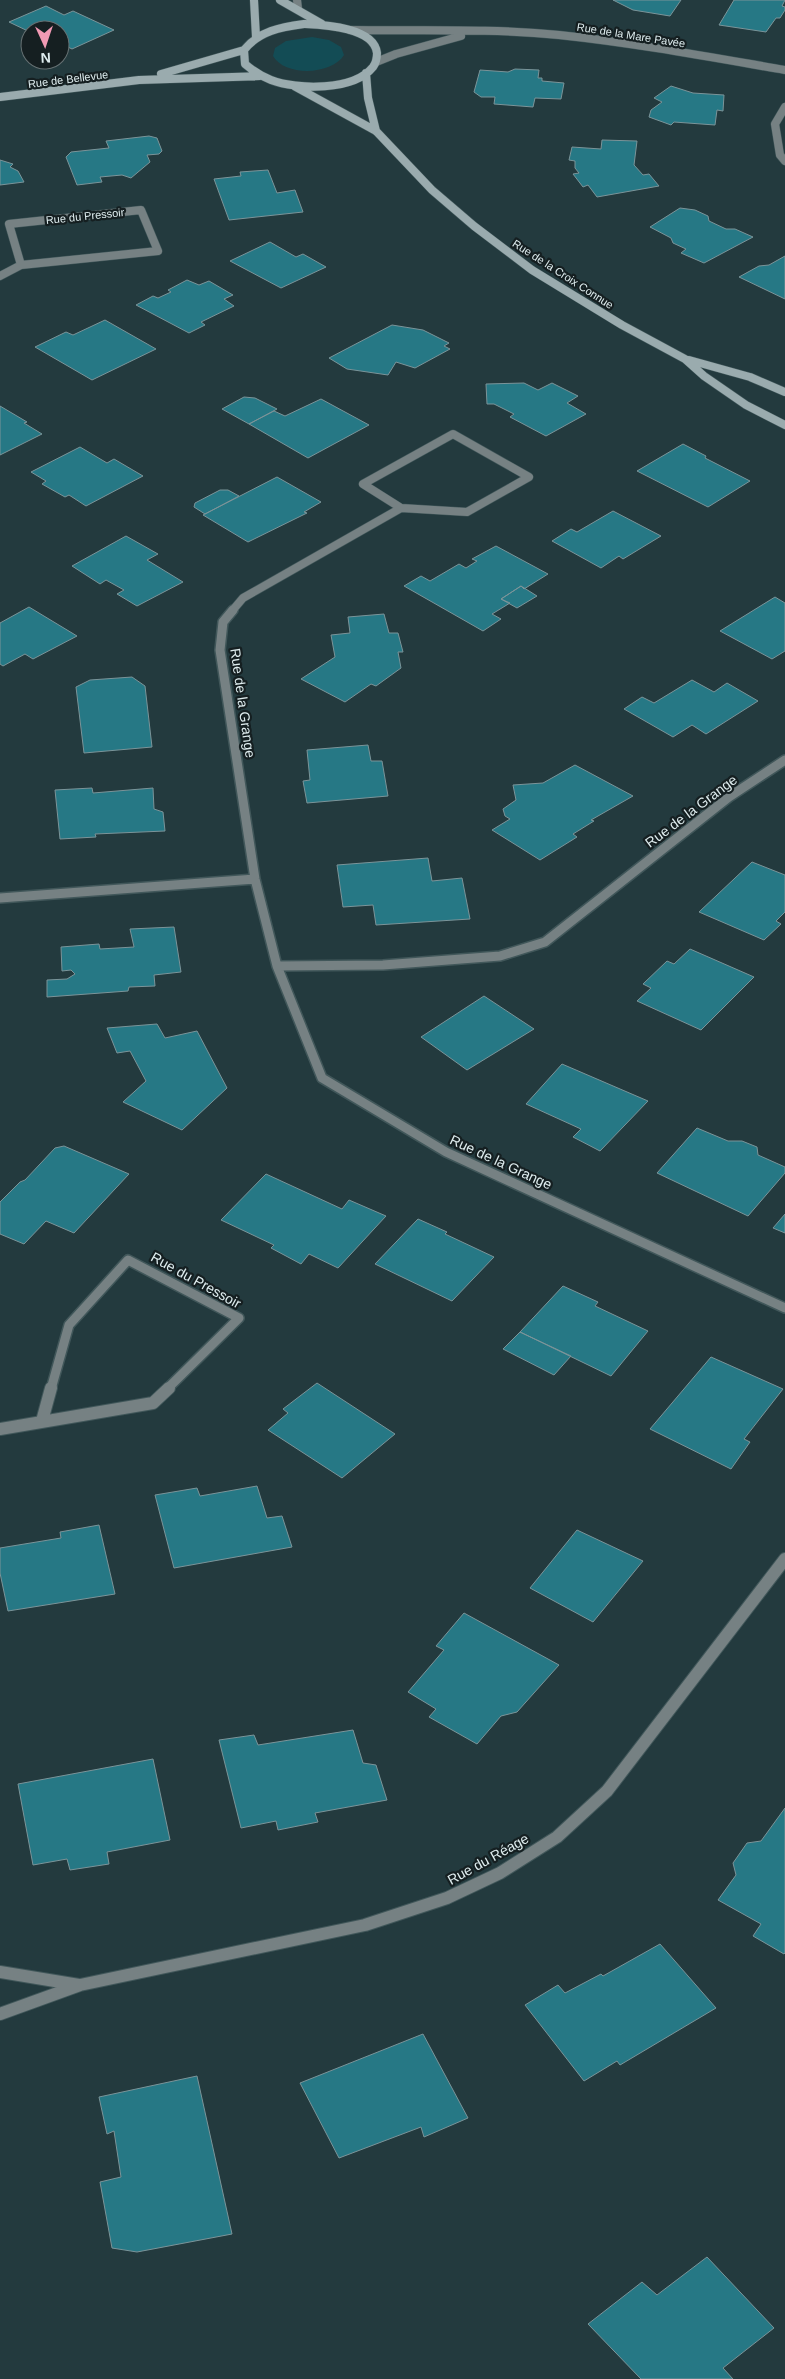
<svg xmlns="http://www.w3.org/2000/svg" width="785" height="2379" viewBox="0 0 785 2379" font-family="Helvetica,sans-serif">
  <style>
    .green { fill: #134c55 }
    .building { fill: #267885; stroke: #7b9499 }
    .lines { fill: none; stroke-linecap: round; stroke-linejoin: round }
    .lane-casing { stroke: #41575a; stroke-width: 9 }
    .street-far2-casing { stroke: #41575a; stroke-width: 9 }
    .street-far1-casing { stroke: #41575a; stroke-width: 12 }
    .street-casing { stroke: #41575a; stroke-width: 14 }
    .secondary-casing { stroke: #41575a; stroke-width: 9 }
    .lane { stroke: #768183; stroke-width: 8 }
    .street-far2 { stroke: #768183; stroke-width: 8 }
    .street-far1 { stroke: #768183; stroke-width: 9 }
    .street { stroke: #768183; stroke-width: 12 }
    .secondary { stroke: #9aabae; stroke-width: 8 }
    .labels { text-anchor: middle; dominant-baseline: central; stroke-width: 4.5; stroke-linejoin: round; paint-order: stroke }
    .far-street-label { font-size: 11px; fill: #dfedef; stroke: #151f21 }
    .street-label { font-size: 14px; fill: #dfedef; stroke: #151f21 }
  </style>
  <rect width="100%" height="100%" fill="#233a3e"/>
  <path class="green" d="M312,37L329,40L341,47L344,55C332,75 285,77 273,56L275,48L286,41Z"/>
  <path class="building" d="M613,0H681L670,16L633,10Z
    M734,0H785L782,6L785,7V10L780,18H776L766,32L719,25Z
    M46,6L64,15L73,11L114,30L72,49L60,43V30L30,32L9,22Z
    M515,69L539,70L538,78H542V81L564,83L561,99L535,98L533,107L494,104L495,97H481L474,92L480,70L508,72Z
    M671,86L693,93L724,95L723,111L717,110L715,125L674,122L671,125L649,117L651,110L662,102L654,98Z
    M149,136L157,138L162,151L159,154L147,155L150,162L131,178L122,175L100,177L102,182L77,185L66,157L71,152L109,148L106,141Z
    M602,140L637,141L634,165L643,175L649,174L659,186L597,197L588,185L583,187L573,174L579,173L575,168V161L569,160L572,147L601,149Z
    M0,160L13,164L10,167L18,171L24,182L0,185Z
    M268,170L277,193L295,190L303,212L229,220L214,179L241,176L240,172Z
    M680,208L695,210L708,216L709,221L726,229H735L753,237L704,263L681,253L686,249L673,243L671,238L650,227Z
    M270,242L296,257L303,254L326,267L281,288L230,261Z
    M785,256V299L739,277L759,266L769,265Z
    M187,280L199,285L209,281L233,295L224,299L234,306L201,322L205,325L189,333L136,305L153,296L158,298L171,292L168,290Z
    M105,320L156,349L92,380L35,347L66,332L73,335Z
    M392,325L423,330L449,343L444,346L450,349L415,368L396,362L388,375L347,369L329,358Z
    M524,383L538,390L552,383L578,396L567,403L586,414L546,436L510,417L514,414L494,404H487L486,384Z
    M244,397L255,398L277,409L249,424L222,409Z
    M321,399L369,425L308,458L249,424L274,411L285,416Z
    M0,406L27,422L24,423L42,434L0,455Z
    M683,444L706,456L705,458L750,481L708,507L637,471Z
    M80,447L107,463L114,459L143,476L86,506L69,495L65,497L42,484L46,481L31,472Z
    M277,477L321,502L304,512L307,513L248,542L203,515Z
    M220,490H228L239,496L205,514L194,507L195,503Z
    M613,511L661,536L623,559L619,556L601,568L552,541L571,529L577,532Z
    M126,536L158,554L147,560L183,582L137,606L117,594L124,590L106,580L100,584L72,566Z
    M496,546L548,574L524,589L521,586L501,599L510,603L492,614L501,619L483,631L404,586L421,576L430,581L459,564L466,568L477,561L472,559Z
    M521,586L537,596L517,608L501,599Z
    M775,597L785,603V651L772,659L720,631Z
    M29,607L77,636L33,659L25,654L3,666L0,664V623Z
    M384,614L389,633H398L403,652H398L401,668L376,686L371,684L345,702L301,679L335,657L331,635L350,633L348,617Z
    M132,677L145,686L152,747L84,753L76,687L90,680Z
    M692,680L714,692L727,683L758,701L706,734L692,725L673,737L624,709L642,697L654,703Z
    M368,745L371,761H382L388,796L307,803L303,781L310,780L307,750Z
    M575,765L633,796L591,820L594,821L573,834L577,837L540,860L492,830L510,819L505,816L503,809L516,800L513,785L543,783Z
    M92,788L93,793L153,788L154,809L163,812L165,831L95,834L96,837L60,839L55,790Z
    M428,858L432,881L462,878L470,919L376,925L373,905L343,907L337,865Z
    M752,862L785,875V912L776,921L781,924L764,940L699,912Z
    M174,927L181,972L154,975L155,986L129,987L128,991L47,997V980L67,979L75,974L71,970L62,971L61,947L99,944L100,949L134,947L130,929Z
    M690,949L754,977L701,1030L637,1001L651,988L643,984L667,961L674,964Z
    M484,996L534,1029L467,1070L421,1037Z
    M157,1024L165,1038L197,1031L227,1088L182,1130L123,1102L146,1081L130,1051L117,1053L107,1028Z
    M562,1064L648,1101L600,1151L573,1137L581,1129L526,1104Z
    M697,1128L728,1141H742L757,1147L758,1155L785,1167V1173L748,1216L657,1173Z
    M64,1146L129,1174L74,1233L46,1221L24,1244L0,1234V1202L20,1182L25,1180L55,1148Z
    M266,1174L342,1209L349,1200L386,1216L338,1268L309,1254L301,1264L271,1248L274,1245L221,1220Z
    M785,1214V1233L773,1228Z
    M418,1219L447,1232L445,1234L494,1257L452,1301L375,1264Z
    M563,1286L598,1302L595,1306L648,1331L611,1376L520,1332Z
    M520,1332L571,1356L554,1375L503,1349Z
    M711,1357L783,1389L744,1439L750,1442L731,1469L650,1429Z
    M317,1383L395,1434L342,1478L268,1430L288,1413L283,1409Z
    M257,1486L267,1518L282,1516L292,1547L174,1568L155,1495L197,1488L200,1496Z
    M99,1525L115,1594L8,1611L0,1573V1548L61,1538L60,1532Z
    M577,1530L643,1561L593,1622L530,1588Z
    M464,1613L559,1665L517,1712L501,1716L477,1744L429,1717L436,1709L408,1692L444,1650L436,1646Z
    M353,1730L363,1763L376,1765L387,1800L315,1813L318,1822L278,1830L276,1821L241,1828L219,1740L254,1735L258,1745Z
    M153,1759L170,1840L107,1852L109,1864L70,1870L67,1859L33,1865L18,1784Z
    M785,1808V1953L784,1954L753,1936L761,1924L718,1900L736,1875L733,1863L747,1843L761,1841Z
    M660,1944L716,2008L620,2065L617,2061L584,2081L525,2005L558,1985L565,1993L601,1974L603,1976Z
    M423,2034L468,2118L424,2137L421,2127L339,2158L300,2083Z
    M197,2076L232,2234L137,2252L112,2248L100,2182L121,2177L114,2131L107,2134L99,2097Z
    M707,2257L774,2328L723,2368L733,2379H641L588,2324L642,2282L657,2295Z"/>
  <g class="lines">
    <defs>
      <path id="lane" d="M297,0L298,9"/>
      <path id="street-far2" d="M350,30C420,31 490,28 559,35C635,43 710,57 785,70
        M376,62L396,54L461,36
        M785,107L775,124L780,155L785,161
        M141,210L158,251L21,265L9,224Z
        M0,276L21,265
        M453,434L529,477L467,512L401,508L363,484Z
        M232,611L243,598L401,508"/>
      <path id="street-far1" d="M233,610L223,622L220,650L255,879L277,966L322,1078L446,1152L785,1308
        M0,898L255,879
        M277,966L383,965L500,956L545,942L729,797L785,760
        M51,1389L69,1325L128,1260L239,1318L167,1389"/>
      <path id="street" d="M42,1421L51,1388
        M0,1429L153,1403L169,1388
        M0,1972L79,1985
        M0,2014L80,1985L365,1925L447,1898L500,1873L557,1837L607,1791L785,1559"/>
      <path id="secondary" d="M254,0L256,37
        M280,0L322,24
        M304,24C324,25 374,27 377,53C377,58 376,63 373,67C354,91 297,90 271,80C261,76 253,71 245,64L244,50C259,31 281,27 304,24Z
        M366,73L368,98L376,131
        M161,74L244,50
        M294,86L376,131L432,190L474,226L532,270L622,325L685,359L704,376L746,405L785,425
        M0,97L139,80L260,76
        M689,360L750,377L785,392"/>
    </defs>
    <use href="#lane" class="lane-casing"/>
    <use href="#street-far2" class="street-far2-casing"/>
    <use href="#street-far1" class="street-far1-casing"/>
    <use href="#street" class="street-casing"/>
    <use href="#secondary" class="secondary-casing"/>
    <use href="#lane" class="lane"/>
    <use href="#street-far2" class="street-far2"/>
    <use href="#street-far1" class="street-far1"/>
    <use href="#street" class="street"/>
    <use href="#secondary" class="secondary"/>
  </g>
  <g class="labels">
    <g class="far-street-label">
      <text transform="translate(631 35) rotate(9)">Rue de la Mare Pavée</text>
      <text transform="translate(68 79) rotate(-7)">Rue de Bellevue</text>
      <text transform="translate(85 216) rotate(-6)">Rue du Pressoir</text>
      <text transform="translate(563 274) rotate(33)">Rue de la Croix Connue</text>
    </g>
    <g class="street-label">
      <text transform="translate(243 703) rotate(82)">Rue de la Grange</text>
      <text transform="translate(691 811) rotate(-37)">Rue de la Grange</text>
      <text transform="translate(501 1162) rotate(25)">Rue de la Grange</text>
      <text transform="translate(196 1280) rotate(29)">Rue du Pressoir</text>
      <text transform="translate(488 1859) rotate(-29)">Rue du Réage</text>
    </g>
  </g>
  <g transform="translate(45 45) rotate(177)"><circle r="24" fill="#151f21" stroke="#667173"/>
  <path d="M0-4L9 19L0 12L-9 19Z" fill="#f19ab4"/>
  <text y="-8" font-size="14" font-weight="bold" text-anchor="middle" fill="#dfedef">N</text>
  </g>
</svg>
